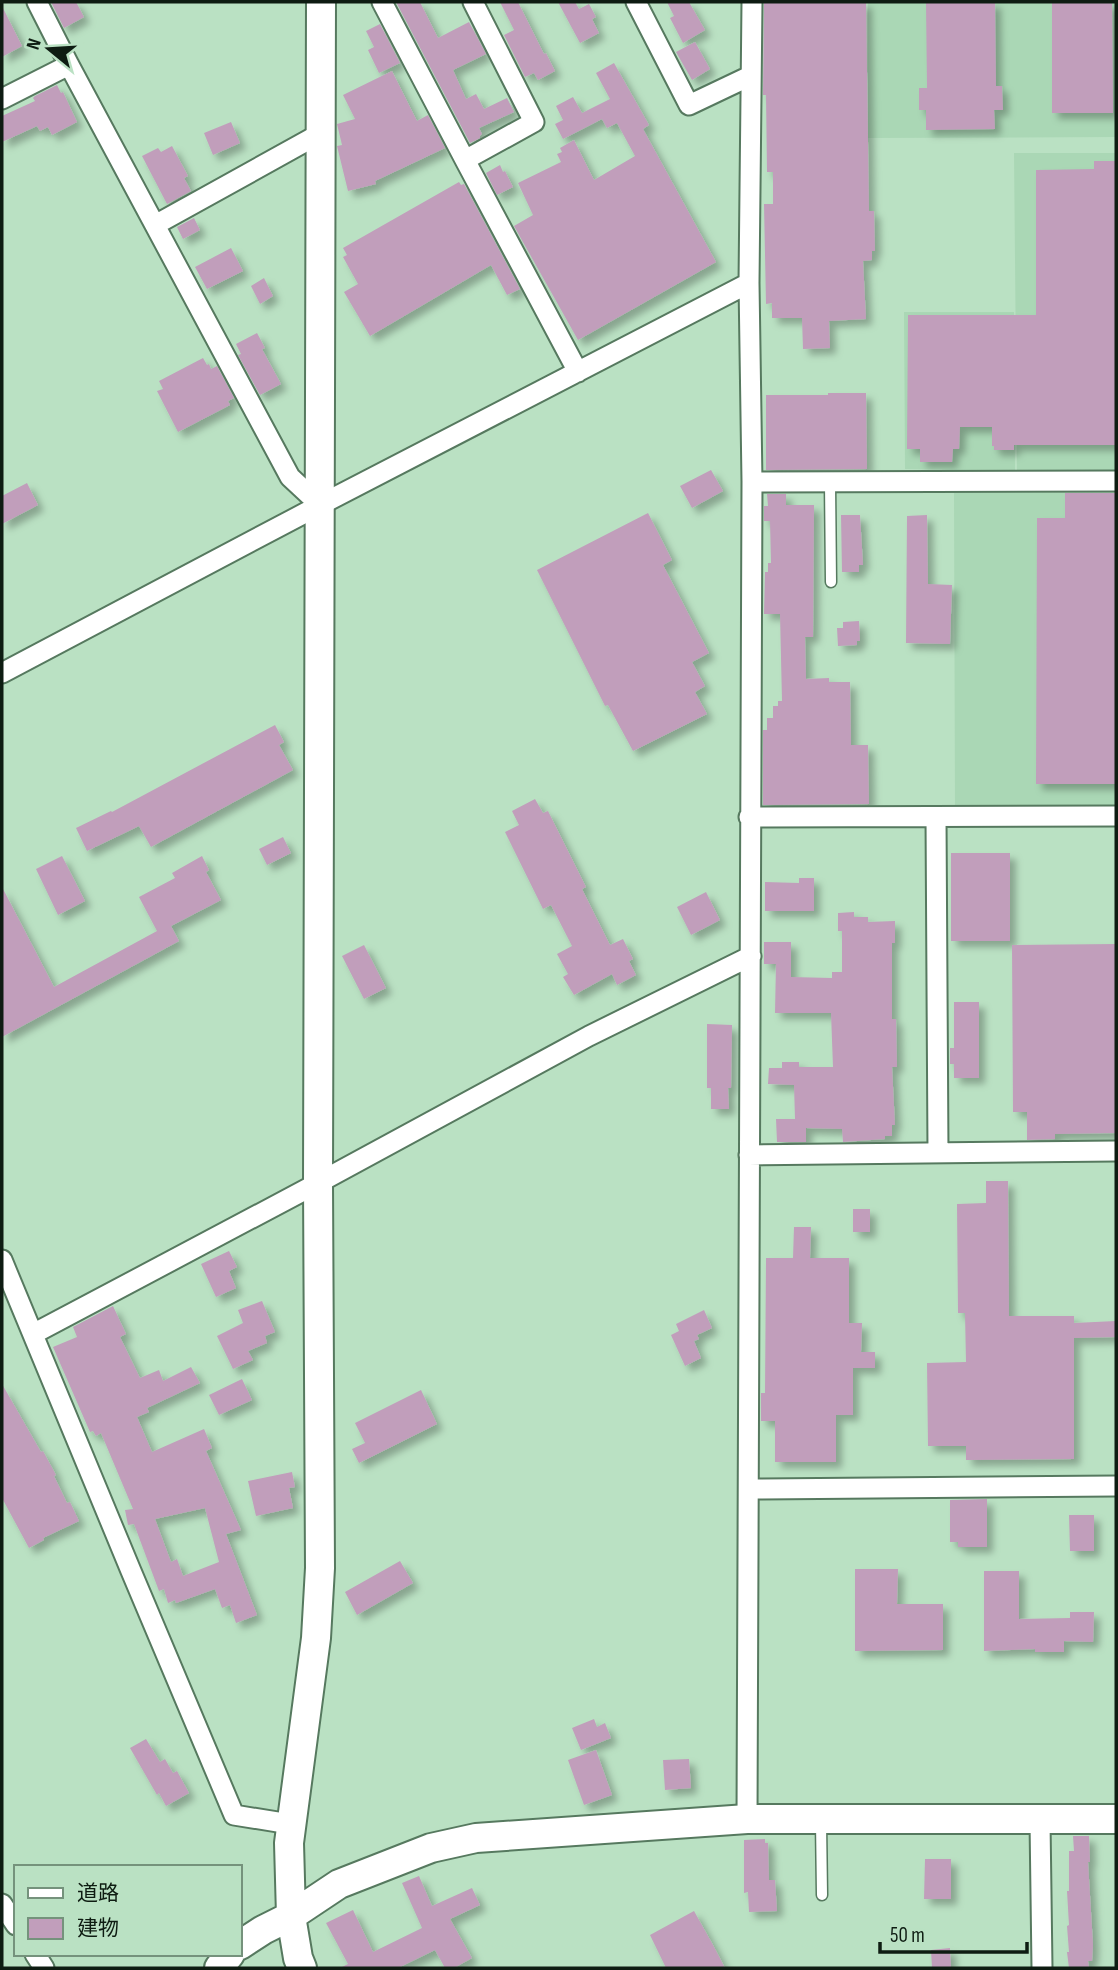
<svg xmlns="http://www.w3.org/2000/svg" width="1118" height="1970" viewBox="0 0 1118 1970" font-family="'Sofia Sans Condensed','Noto Sans JP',sans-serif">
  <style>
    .built { fill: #aad7b5 }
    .building { fill: #c19ebb; fill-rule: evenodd; filter: url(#shadow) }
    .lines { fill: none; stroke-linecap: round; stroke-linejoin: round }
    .lane-casing { stroke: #56795f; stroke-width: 13 }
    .street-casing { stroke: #56795f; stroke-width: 23 }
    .secondary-casing { stroke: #56795f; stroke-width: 32 }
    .lane { stroke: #fff; stroke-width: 10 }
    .street { stroke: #fff; stroke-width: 19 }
    .secondary { stroke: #fff; stroke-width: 28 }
  </style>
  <defs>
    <filter id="shadow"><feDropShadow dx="6" dy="6" stdDeviation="3.5" flood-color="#0004"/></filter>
  </defs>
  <rect width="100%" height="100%" fill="#bae1c3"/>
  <path class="built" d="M868,2H1116V137L868,138Z
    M1014,153H1116V471L1017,470Z
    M904,312H1014L1015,471L905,469Z
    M1116,492V809L955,810L954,493Z"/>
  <path class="building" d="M51,2H76L84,17L64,28Z
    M396,2H420L438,38L469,22L486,54L453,70L466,99L476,94L484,109L507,98L514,112L479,128L482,134L480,136V138L470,143Z
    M500,2H518L544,54L546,53L555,71L538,80L534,73L525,77L504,35L514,30Z
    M558,2H575L579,9L589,4L596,17L592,19L599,33L580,43Z
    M667,2H689L705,30L683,43L670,18L674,16Z
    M764,2H866L869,211H874L875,251H872V260L863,261L866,319L829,321L830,348L803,349L802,318H772V303L766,304L764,204H773V172H767L766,95H763Z
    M926,2H995L996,86H1002L1003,110H994L995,129L926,130V110H919V88H927Z
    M1052,2H1112L1113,113H1052Z
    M2,6L22,46L2,57Z
    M380,24L400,63L379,73L368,50L374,47L366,31Z
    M695,42L710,69L692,80L676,52Z
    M614,63L649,125L643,129L716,262L578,340L514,226L533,215L518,183L561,162L557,154L562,152L560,148L574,140L594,180L635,156L617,123L607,128L602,119L563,139L555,124L563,120L556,106L573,97L582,113L610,99L596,73Z
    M392,71L417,121L428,115L445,148L375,181L376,184L348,191L337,146L342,145L337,124L355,119L343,95Z
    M57,85L61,93L63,92L77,122L52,135L48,127L40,131L37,126L2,142V116L35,101L33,98L35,96Z
    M231,122L240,143L213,155L204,133Z
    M172,146L188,176L184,178L191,191L167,204L142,156L158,148L161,152Z
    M1094,161H1116V445H1014V450H994V446H992V427H960L959,449H953L952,462H920V449H907L908,315H1036V170L1094,169Z
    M500,165L503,172L505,171L513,187L497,195L486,173Z
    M459,182L461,185L464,184L520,289L507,295L491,265L370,336L344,292L358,284L343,257L347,255L343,248Z
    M194,218L200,230L183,239L177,227Z
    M231,248L243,271L207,289L195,267Z
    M264,278L273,296L260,304L251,286Z
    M257,333L265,348L262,349L281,384L260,395L238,355L241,354L236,344Z
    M203,358L207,365L209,364L211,369L217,366L234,398L228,401L230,405L178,432L157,391L163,389L159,381Z
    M828,393H866L867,469L766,470V395H828Z
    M711,470L723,491L692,508L680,486Z
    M27,483L38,505L2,524V496Z
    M1065,493H1116V784H1036L1037,518H1065Z
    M767,494H786V505H814L813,637H805L806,679L829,678V682H850L851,745H868L869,804L763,805V730H767V718H773V706H778V701H782L780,614H764L765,572H768V563H771L770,521H764V506H768Z
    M648,513L672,560L663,565L709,653L692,662L705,686L695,692L707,714L633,751L608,705L605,706L537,570Z
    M841,515H860L863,565H859V572H842Z
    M927,515L928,584L952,585L950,644L906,643L907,516Z
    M859,621L860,641H857V645L838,646L837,628H843V622Z
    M275,725L284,742L279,745L293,770L151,847L139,826L87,851L76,828L111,811L112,812Z
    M535,799L543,813L548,811L586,887L582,889L610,945L623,939L633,959L629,961L636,975L617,985L612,974L574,995L563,977L568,974L557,954L572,946L551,905L543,909L505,832L519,825L512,811Z
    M283,837L291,853L267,865L259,849Z
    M951,853H1010V941H951Z
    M62,856L85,901L58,915L36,869Z
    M202,856L209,870L206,872L221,900L171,926L179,941L2,1037V887L54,987L157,931L139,897L175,878L172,873Z
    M799,878H814V911H765V882L799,883Z
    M706,892L720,920L691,935L677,907Z
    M854,912V917H868V922L895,921V943H892V1019H896L897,1067H892L895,1125H892V1136H885V1139L843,1142L842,1129L806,1128V1142H777L776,1119H795L794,1085L768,1084L769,1068H782V1062H799V1067H833L831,1013H775L776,964H764V942H791V977L832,978V972H842V931H838V913Z
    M1116,944V1133L1055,1134V1139L1027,1140V1112H1013L1012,945Z
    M364,945L386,988L364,999L342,956Z
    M954,1002H979V1078H954V1064H950V1048H954Z
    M707,1024L732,1025L731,1088H728L729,1109H711V1088H707Z
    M986,1181H1008L1009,1316H1074V1323L1116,1321V1337L1074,1338V1459L966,1460V1446H928L927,1363L966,1362L965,1313H958L957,1204L986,1203Z
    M853,1209H870V1232H853Z
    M794,1227H811L810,1258H849V1323H862L861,1352H875V1368H853V1415H836V1462H775V1421H761V1393H765L766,1258H793Z
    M229,1251L237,1267L229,1271L236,1288L216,1297L201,1264Z
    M262,1301L275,1332L265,1336L267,1343L248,1351L253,1360L233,1369L217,1336L243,1323L238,1310Z
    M113,1306L126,1334L120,1337L140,1378L159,1370L163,1381L191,1367L200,1383L147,1408L149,1412L137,1417L152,1452L204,1429L212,1448L206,1451L241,1530L226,1534L257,1615L236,1623L230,1605L222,1608L215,1589L176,1603L175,1600L168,1603L164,1589L159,1591L134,1524L128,1525L125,1510L133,1509L101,1433L96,1436L93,1431L90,1432L53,1347L77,1337L73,1327ZM205,1508L219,1562L183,1576L177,1559L171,1562L155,1519Z
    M704,1310L712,1328L697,1335L699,1339L694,1341L701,1358L685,1366L671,1335L679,1331L676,1324Z
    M242,1379L252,1400L219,1415L209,1395Z
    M2,1384L41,1452L43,1451L56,1475L54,1476L67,1503L70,1502L79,1521L43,1538L44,1540L29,1548L2,1498Z
    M421,1390L437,1424L359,1463L352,1449L365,1443L355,1423Z
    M292,1472L295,1487L289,1488L293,1508L256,1516L248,1481Z
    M987,1499V1547H958V1542H950V1500Z
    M1069,1515H1094V1551H1070Z
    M400,1561L413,1583L357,1615L345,1592Z
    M855,1569H898L897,1604H943V1650L855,1651Z
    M984,1571H1019V1619L1070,1618V1612H1094L1093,1642L1064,1641V1652H1035V1649L984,1651Z
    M594,1719L597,1727L605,1723L611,1738L581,1750L572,1728Z
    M146,1739L160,1762L165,1759L173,1773L177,1771L189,1793L166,1806L159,1793L157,1795L130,1748Z
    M596,1750L612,1795L584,1805L568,1760Z
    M689,1759L691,1788L665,1790L663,1760Z
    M1073,1836H1089L1090,1862H1088L1093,1945L1092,1961H1088L1089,1968H1069L1067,1952H1069L1067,1926L1069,1925L1067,1891H1069V1851H1074Z
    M765,1839V1843H768L769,1880H775L777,1911L749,1912L748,1892L744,1893V1840Z
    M925,1859H951V1899H924Z
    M419,1876L432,1906L472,1888L480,1905L450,1919L472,1958L454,1968H445L435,1950L398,1968H340L348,1964L326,1923L353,1910L373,1952L422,1928L402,1883Z
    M694,1911L713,1945L725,1968H666L650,1935Z
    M950,1948L951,1968H932L931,1950Z"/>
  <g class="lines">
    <defs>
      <path id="lane" d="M830,483L831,582
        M821,1822L822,1895"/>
      <path id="street" d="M37,2L69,65L290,477L320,505
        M382,2L465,160L578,372
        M636,2L689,105L750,76
        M2,99L69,65
        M465,160L534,122L473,2
        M155,225L321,133
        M752,482L1116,481
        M2,673L320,505L749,283
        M749,817L1116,816
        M936,817L938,1153
        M749,1155L1116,1151
        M2,1260L131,1571L234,1815L290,1824
        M33,1334L318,1183L589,1036L751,956
        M749,1489L1116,1486
        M747,1819L752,482L749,283L752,2
        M1040,1821L1042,1968
        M2,1904L16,1925
        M35,1954L44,1968"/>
      <path id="secondary" d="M240,1945L263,1930L291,1916L339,1884L431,1848L476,1838L747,1819H1116
        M219,1968L230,1954
        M302,1968L298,1958L291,1916L289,1843L316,1638L320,1568L318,1183L321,2"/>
    </defs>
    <use href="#lane" class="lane-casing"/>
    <use href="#street" class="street-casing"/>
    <use href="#secondary" class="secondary-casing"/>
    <use href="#lane" class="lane"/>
    <use href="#street" class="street"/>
    <use href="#secondary" class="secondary"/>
  </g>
  <rect width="1118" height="1970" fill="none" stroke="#0e1c12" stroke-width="7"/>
  <rect x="14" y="1865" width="228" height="91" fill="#bae1c3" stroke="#75927c" stroke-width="2"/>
  <rect x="28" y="1888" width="35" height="10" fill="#ffffff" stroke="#75927c" stroke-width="2"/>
  <text x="77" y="1900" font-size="21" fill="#0e1c12">道路</text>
  <rect x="28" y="1918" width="35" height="21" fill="#c19ebb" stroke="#75927c" stroke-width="2"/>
  <text x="77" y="1935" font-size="21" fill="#0e1c12">建物</text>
  <g transform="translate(49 49) rotate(288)" stroke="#bae1c3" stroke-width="5" paint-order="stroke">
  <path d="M0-5L12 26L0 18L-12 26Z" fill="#0e1c12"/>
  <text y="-10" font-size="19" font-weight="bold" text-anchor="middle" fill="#0e1c12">N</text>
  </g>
  <path d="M880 1942v10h147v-10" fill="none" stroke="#0e1c12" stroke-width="3.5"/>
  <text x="890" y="1942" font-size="21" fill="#0e1c12" stroke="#bae1c3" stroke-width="5" paint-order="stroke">50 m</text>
</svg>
